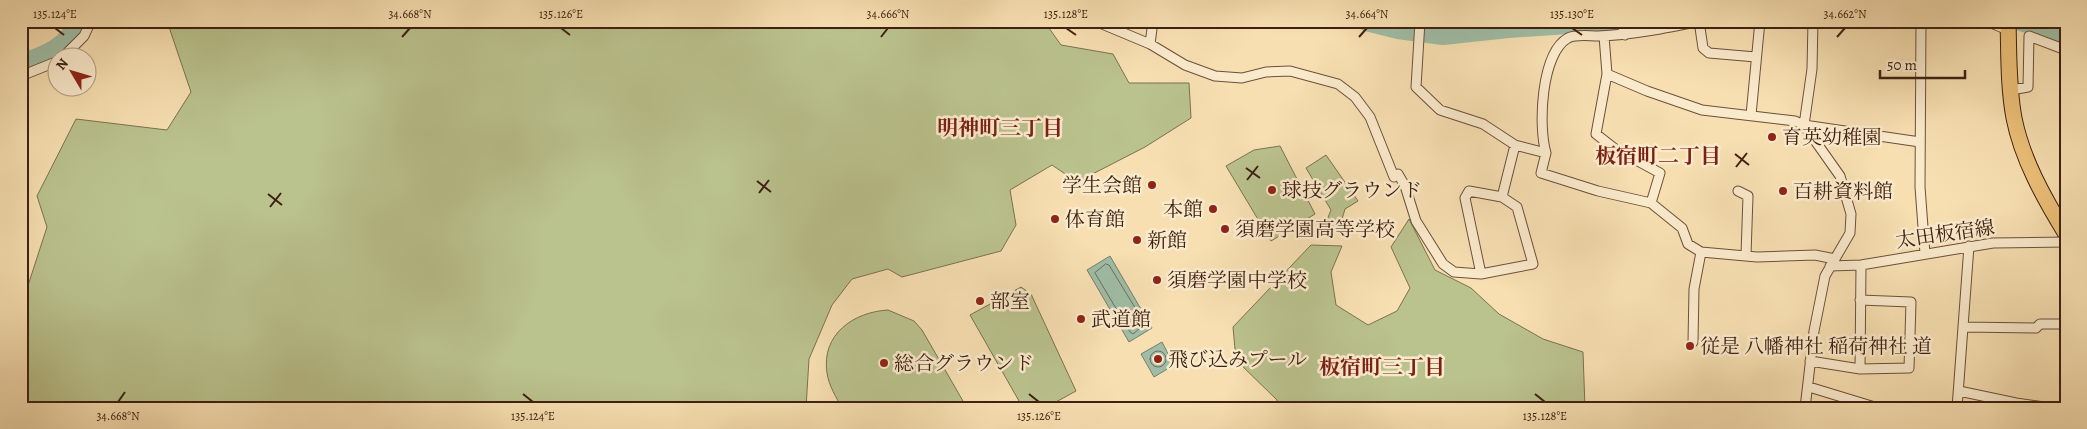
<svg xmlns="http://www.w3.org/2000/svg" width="2087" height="429" viewBox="0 0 2087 429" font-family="Alegreya,'Noto Serif JP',serif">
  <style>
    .green { fill: #bac28d; stroke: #7c7150 }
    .water { fill: #9fbda6; stroke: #787e6b }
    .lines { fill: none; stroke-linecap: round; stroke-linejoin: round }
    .shore { stroke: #6e6e5c; stroke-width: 1 }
    .river { stroke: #9fbda6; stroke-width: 20 }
    .minor-casing { stroke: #6c503a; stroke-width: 11 }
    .primary-casing { stroke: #3e2012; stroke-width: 17 }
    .minor { stroke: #faeacc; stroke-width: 9 }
    .primary { stroke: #ecc078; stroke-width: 15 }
    .ticks { fill: none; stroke: #3e2012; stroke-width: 2 }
    .poi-dot { fill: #8f2418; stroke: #faeacc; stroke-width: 2 }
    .labels { text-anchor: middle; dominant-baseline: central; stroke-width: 5; stroke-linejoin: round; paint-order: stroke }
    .poi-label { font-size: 20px; fill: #3e2012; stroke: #faeacc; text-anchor: start }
    .street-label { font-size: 20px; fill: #3e2012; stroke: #faeacc }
    .neighbourhood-label { font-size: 21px; font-weight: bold; fill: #7a1f14; stroke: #faeacc }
    .neatline { fill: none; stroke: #3e2012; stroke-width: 2 }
    .ticks-label { font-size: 12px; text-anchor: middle; fill: #3e2012 }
  </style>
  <rect width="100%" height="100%" fill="#f7dfb1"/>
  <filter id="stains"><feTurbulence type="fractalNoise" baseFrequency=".004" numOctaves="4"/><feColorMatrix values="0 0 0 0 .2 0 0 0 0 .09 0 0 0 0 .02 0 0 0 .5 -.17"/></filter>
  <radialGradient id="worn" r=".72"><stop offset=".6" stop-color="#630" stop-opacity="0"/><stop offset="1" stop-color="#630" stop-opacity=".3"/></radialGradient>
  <path class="green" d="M167,21H1044L1061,45L1113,54L1129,83H1189L1191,118L1145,147L1077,182L1052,165L1010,190L1016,225L1001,251L902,277L888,269L852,279L832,305L809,359L806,408H21V307L47,227L37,196L76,119L167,130L191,92Z
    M1280,146L1315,214L1271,241L1226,166L1254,150Z
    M1326,155L1358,201L1345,209L1340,226L1325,225L1331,210L1306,168Z
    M1409,219L1435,270L1471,288L1499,314L1543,339L1583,352L1585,408H1277V400L1236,360L1233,327L1311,245L1342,246L1331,272L1336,305L1368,325L1397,311L1410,288L1391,247Z
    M1021,287L1031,294L1076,391L1045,408H1023L970,315Z
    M888,310L914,321L922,330L967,408H842C836,397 829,386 827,373C821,334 854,312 888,310Z"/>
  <path class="water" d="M1110,256L1152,328L1129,342L1087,270Z
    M1162,342L1174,365L1154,377L1141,354Z"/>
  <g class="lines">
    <path class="shore" d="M1106,264L1109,265L1145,324L1133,334L1130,332L1095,273Z
      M1150 359a8 8 0 1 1 16 0a8 8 0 1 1-16 0Z"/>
    <path class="river" d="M1366,21L1398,29L1443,35L1508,28L1616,21
      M2021,21L2066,36
      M21,64C48,55 66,48 80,21"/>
    <defs>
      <path id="minor" d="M1095,21L1150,44L1185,65L1215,76L1242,78L1266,72L1290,71L1338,84L1355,97L1370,117L1394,177L1398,174L1405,186L1416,221L1443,264L1454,272L1481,274L1533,264L1517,207L1502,197L1469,191L1465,198L1481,274
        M1420,21L1416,87L1440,110L1483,124L1515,145L1546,153
        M1621,21L1625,35
        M1699,21L1703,48L1709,53L1756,57
        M1921,21L1920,187L1925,254
        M1986,21L2008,30
        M1604,36L1607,74L1596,134L1614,148L1660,173L1651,203
        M1150,44L1153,21
        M62,58L84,36L91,21
        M1607,74L1647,91L1702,110L1795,121L1804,125L1920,142
        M21,76L58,61
        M2011,90L2028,87L2029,36L2066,50
        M1751,115L1760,21
        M1804,125L1840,176L1851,214L1850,233L1825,276L1814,331L1805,408
        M1804,125L1812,69L1813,21
        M1546,153L1541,173L1598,191L1651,203L1682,228L1688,244L1701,252L1757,257L1815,255L1835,259
        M1546,153C1538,126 1541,53 1568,38C1576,34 1589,36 1598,36C1632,35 1666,28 1700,21
        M1738,191L1748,196L1746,255
        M1502,197L1515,145
        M1830,266L1861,265L1993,243L2066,242
        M1964,327L2036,328L2040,324H2066
        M1693,342L1694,289L1701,252
        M1810,361L1860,369L1909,368L1911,302L1860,300
        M1860,369L1861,265
        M1809,387L1878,408
        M1959,391L2016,403L2052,408
        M1957,408L1969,246"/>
      <path id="primary" d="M2008,21C2009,53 2008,86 2014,118C2022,159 2044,198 2066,234"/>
    </defs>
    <use href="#minor" class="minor-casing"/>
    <use href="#primary" class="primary-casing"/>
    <use href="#minor" class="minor"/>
    <use href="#primary" class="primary"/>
  </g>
  <path class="ticks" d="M55,28L64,35M561,28L570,35M1066,28L1076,35M1572,28L1582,35M402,37L410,28M881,37L888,28M1359,37L1367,28M1837,37L1845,28M1735,154L1749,165M1736,167L1747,153M1246,168L1260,178M1247,180L1258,166M757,181L771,192M759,193L769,180M268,194L282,205M270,207L281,193M523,394L533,402M1029,394L1039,402M1535,394L1545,402M118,402L125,392"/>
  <g class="poi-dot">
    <circle cx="1772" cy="137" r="5"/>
    <circle cx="1152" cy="185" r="5"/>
    <circle cx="1272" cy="190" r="5"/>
    <circle cx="1783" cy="191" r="5"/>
    <circle cx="1213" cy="209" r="5"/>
    <circle cx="1055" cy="219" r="5"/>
    <circle cx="1225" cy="229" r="5"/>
    <circle cx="1137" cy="240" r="5"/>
    <circle cx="1157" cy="280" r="5"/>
    <circle cx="980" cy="301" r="5"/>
    <circle cx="1081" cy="319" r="5"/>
    <circle cx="1690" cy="346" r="5"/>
    <circle cx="1158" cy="359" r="5"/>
    <circle cx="884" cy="363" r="5"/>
  </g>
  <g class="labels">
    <g class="poi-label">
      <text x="1782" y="137">育英幼稚園</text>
      <text x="1142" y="185" text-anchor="end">学生会館</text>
      <text x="1282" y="190">球技グラウンド</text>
      <text x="1793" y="191">百耕資料館</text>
      <text x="1203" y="209" text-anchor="end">本館</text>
      <text x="1065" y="219">体育館</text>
      <text x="1235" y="229">須磨学園高等学校</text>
      <text x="1147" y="240">新館</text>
      <text x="1167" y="280">須磨学園中学校</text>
      <text x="990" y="301">部室</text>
      <text x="1091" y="319">武道館</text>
      <text x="1700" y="346">従是 八幡神社 稲荷神社 道</text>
      <text x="1168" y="359">飛び込みプール</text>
      <text x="894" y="363">総合グラウンド</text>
    </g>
    <g class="street-label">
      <text transform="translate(1945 234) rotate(-8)">太田板宿線</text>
    </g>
    <g class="neighbourhood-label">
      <text x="1000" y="128">明神町三丁目</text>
      <text x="1658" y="156">板宿町二丁目</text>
      <text x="1382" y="367">板宿町三丁目</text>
    </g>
  </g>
  <rect width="2087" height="429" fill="none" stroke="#f7dfb1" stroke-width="55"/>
  <g transform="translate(72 72) rotate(308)"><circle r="24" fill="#faeacc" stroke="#af9982"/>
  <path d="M0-4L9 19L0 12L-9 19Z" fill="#8f2418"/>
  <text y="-8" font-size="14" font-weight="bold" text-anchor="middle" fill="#3e2012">N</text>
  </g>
  <path d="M1880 70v8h85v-8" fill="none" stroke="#3e2012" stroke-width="2.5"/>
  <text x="1887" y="70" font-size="15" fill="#3e2012" stroke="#faeacc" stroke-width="4" paint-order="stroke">50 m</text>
  <rect x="28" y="28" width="2032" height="374" class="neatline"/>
  <g class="ticks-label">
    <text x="55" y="18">135.124°E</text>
    <text x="410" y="18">34.668°N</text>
    <text x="561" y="18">135.126°E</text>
    <text x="888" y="18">34.666°N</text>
    <text x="1066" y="18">135.128°E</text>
    <text x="1367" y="18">34.664°N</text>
    <text x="1572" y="18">135.130°E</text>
    <text x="1845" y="18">34.662°N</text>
    <text x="118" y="420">34.668°N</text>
    <text x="533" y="420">135.124°E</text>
    <text x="1039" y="420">135.126°E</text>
    <text x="1545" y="420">135.128°E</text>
  </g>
  <rect width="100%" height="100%" filter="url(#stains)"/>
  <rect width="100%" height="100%" fill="url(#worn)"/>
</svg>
